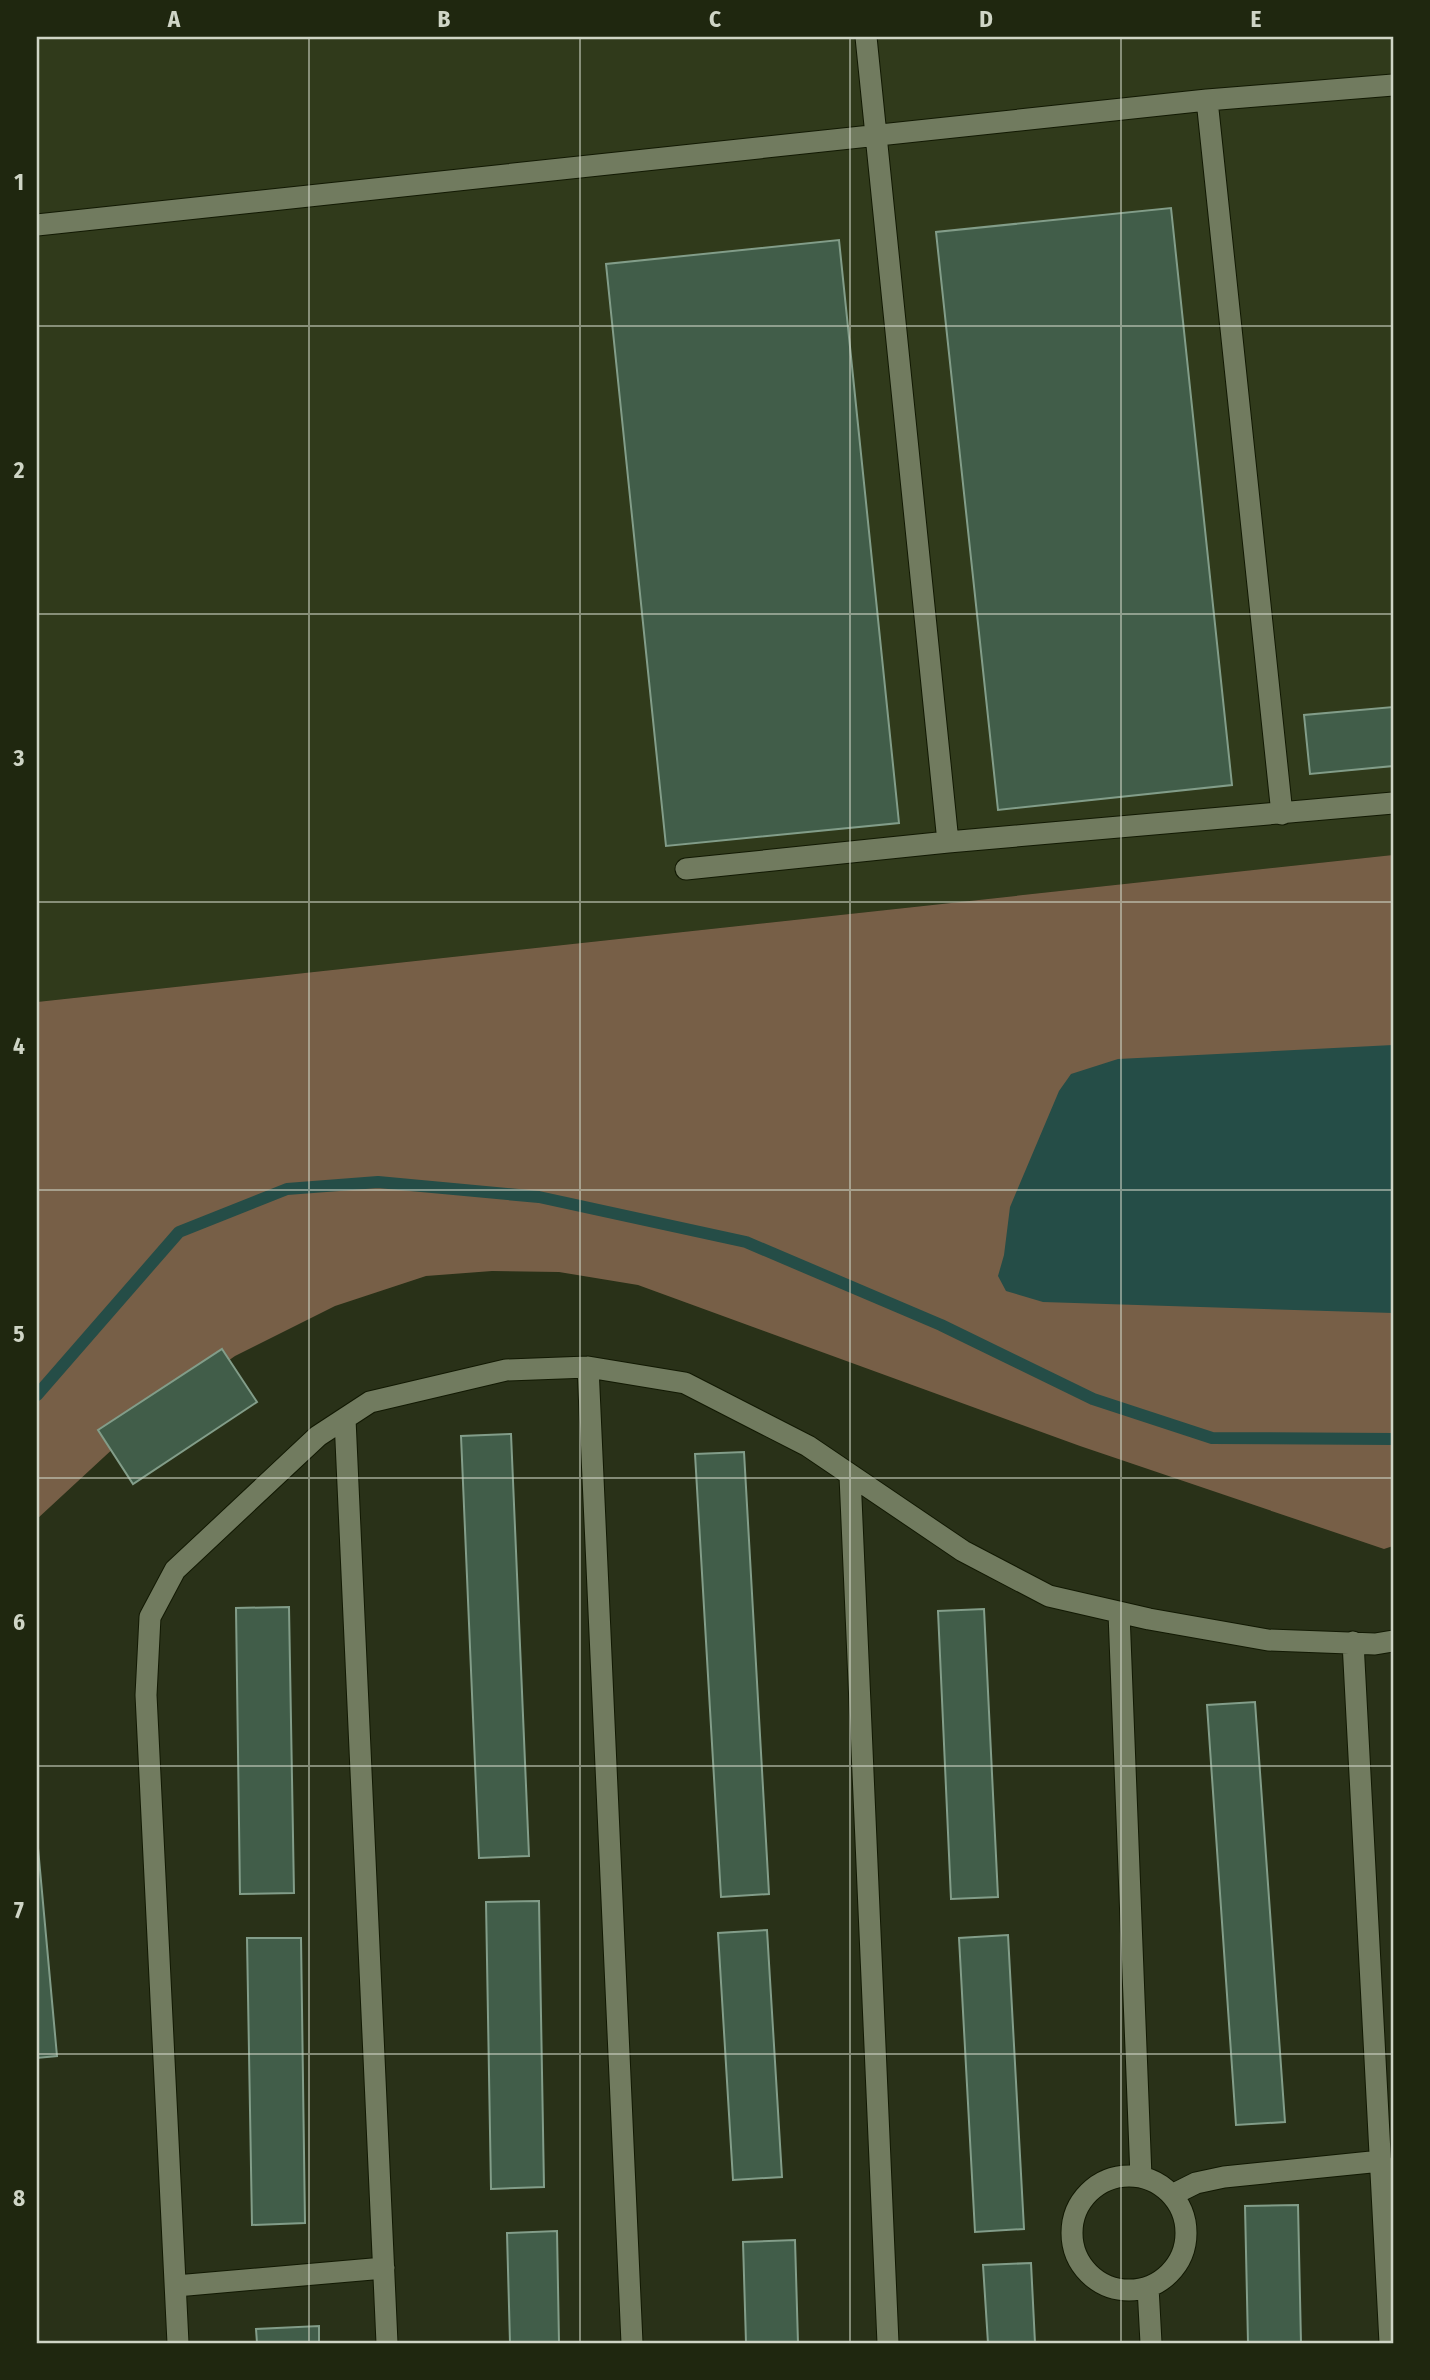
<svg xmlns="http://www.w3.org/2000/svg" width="1430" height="2380" viewBox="0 0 1430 2380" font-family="'Fira Sans Condensed',sans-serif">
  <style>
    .built { fill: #303a1b }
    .forest { fill: #775f47 }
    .water { fill: #254d47 }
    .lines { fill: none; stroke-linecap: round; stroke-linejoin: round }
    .stream { stroke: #254d47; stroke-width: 12 }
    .building { fill: #415d49; stroke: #829d89; stroke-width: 2 }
    .lane-casing { stroke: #121903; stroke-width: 23 }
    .lane { stroke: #717b5f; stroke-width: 21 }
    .grid { fill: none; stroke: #cfd5c6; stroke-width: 2; stroke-opacity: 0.55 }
    .neatline { fill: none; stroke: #cfd5c6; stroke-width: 2.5 }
    .grid-label { font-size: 23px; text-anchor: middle; font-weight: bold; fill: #cfd5c6 }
  </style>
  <rect width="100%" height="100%" fill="#293118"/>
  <path class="built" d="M37,37H1393V855L37,1002Z"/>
  <path class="forest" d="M1393,855V1546L1384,1549L1080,1446L638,1285L559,1272L492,1271L426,1276L335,1306L235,1356L144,1420L37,1519V1002Z"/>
  <path class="water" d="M1393,1045V1313L1043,1302L1006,1291L998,1276L1004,1255L1010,1207L1059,1091L1071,1074L1118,1059Z"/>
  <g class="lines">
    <path class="stream" d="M37,1395L179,1232L287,1189L378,1182L539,1197L746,1242L941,1325L1093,1399L1212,1438L1393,1439"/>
  </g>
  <path class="building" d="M1171,208L1232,785L998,810L936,232Z
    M839,240L899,823L666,846L606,264Z
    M1393,707V766L1310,774L1304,715Z
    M222,1349L257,1402L133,1484L98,1430Z
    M511,1434L529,1856L479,1858L461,1436Z
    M744,1452L769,1894L721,1897L695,1454Z
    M289,1607L294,1893L240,1894L236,1608Z
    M984,1609L998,1897L951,1899L938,1611Z
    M1255,1702L1285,2122L1236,2125L1207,1705Z
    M37,1837L57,2056L37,2058Z
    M539,1901L544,2187L491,2189L486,1902Z
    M767,1930L782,2177L733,2180L718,1933Z
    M1008,1935L1024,2229L975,2232L959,1938Z
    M247,1938H301L305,2223L252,2225Z
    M1298,2205L1301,2343H1248L1245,2206Z
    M557,2231L559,2343H510L507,2233Z
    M795,2240L798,2343H746L743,2242Z
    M1031,2263L1035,2343H988L983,2265Z
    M319,2326V2343H257L256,2329Z"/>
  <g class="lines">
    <defs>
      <path id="lane" d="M866,37L948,842
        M1207,100L1282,814
        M37,225L1207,100L1393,85
        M686,869L948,842L1393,803
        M588,1367L632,2343
        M345,1419L387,2343
        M850,1476L888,2343
        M1119,1613L1141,2177
        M1353,1642L1390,2343
        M1072 2233a57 57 0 1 1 114 0a57 57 0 1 1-114 0Z
        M1172,2195L1196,2183L1224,2177L1381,2161
        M176,2286L384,2268
        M1148,2287L1151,2343
        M178,2343L146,1695L150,1617L175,1570L318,1436L370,1402L506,1370L588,1367L685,1383L808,1446L963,1551L1049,1596L1149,1619L1268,1640L1375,1644L1393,1641"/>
    </defs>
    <use href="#lane" class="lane-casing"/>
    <use href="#lane" class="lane"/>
  </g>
  <path class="grid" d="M309,37V2343M580,37V2343M850,37V2343M1121,37V2343M37,326H1393M37,614H1393M37,902H1393M37,1190H1393M37,1478H1393M37,1766H1393M37,2054H1393"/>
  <rect width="1430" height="2380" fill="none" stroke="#1f270f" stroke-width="77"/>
  <rect x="38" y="38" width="1354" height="2304" class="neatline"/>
  <g class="grid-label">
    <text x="174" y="27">A</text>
    <text x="444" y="27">B</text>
    <text x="715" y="27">C</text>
    <text x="986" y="27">D</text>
    <text x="1256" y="27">E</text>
    <text x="19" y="190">1</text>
    <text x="19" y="478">2</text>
    <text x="19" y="766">3</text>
    <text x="19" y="1054">4</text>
    <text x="19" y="1342">5</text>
    <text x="19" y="1630">6</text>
    <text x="19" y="1918">7</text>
    <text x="19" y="2206">8</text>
  </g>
</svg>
